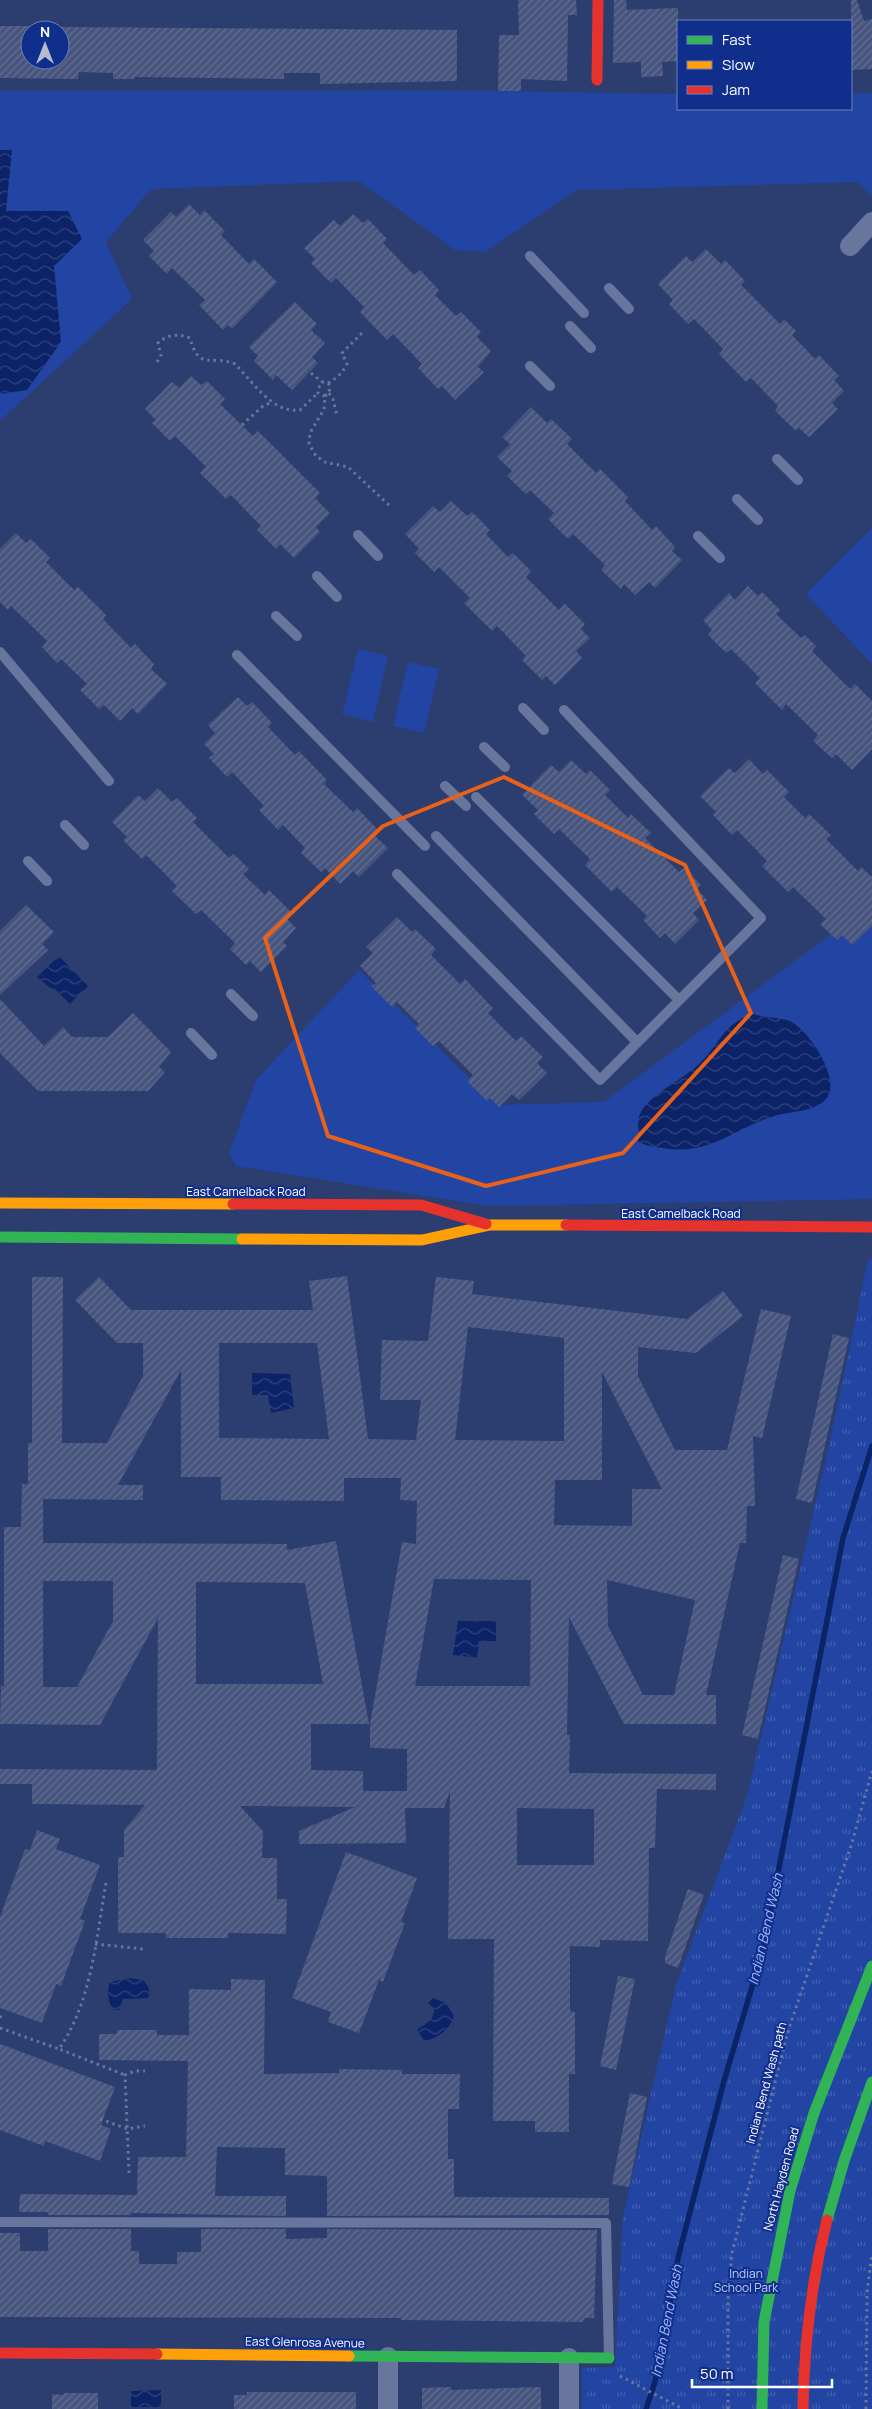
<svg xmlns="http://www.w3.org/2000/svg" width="872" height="2409" viewBox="0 0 872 2409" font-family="Manrope,sans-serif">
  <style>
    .grass { fill: #2245a3 }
    .park { fill: url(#park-tufts) }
    .water { fill: url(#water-waves) }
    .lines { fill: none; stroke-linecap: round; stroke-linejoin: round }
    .stream { stroke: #0c2368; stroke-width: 5.5 }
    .building { fill: url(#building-hatch); fill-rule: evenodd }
    .path { stroke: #68759c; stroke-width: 3; stroke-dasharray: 2.5 4; stroke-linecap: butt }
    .lane { stroke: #68759c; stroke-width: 10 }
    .street { stroke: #68759c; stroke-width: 20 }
    .fast { stroke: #30b455; stroke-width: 11 }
    .slow { stroke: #ff9f0a; stroke-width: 11 }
    .jam { stroke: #e5322d; stroke-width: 11 }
    .marked { fill: none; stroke: #e96118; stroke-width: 4; stroke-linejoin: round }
    .labels { text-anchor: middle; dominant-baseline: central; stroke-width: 4; stroke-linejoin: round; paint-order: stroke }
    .street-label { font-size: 12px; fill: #fff; stroke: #102e8c }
    .park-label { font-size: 12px; fill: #bdcefd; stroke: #102e8c }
    .water-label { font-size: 14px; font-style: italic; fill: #a2b9fa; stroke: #102e8c }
  </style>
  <defs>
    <pattern id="park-tufts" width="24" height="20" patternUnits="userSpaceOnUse" patternTransform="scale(1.25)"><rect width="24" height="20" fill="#2245a3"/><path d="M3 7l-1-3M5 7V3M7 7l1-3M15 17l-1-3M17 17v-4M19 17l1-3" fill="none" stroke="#4361b1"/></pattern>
    <pattern id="water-waves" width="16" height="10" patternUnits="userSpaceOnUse" patternTransform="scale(1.25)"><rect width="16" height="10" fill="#0c2368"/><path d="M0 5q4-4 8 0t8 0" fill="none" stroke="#30447f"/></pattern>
    <pattern id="building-hatch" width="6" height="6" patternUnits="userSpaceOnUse" patternTransform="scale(1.25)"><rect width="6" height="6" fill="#47557e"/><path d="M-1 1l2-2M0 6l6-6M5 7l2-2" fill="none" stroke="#636e91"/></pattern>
  </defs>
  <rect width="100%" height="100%" fill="#2c3d70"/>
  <path class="grass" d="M0,91H486L678,94V109H851V93H872V196L858,182L577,190L485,252L455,250L359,181L151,189L106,242L132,299L0,421Z
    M872,528V664L806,594Z
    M358,649L388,656L373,722L342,714Z
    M408,662L439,669L424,733L393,726Z
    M872,904V1199L488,1206L236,1166L229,1154L256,1080L359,970L497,1105L604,1102Z"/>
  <path class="park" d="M868,1259H872V2409H582V2368L615,2367L623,2216L676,1985L748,1793L833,1428Z"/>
  <path class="water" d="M0,150H12L6,211H68L82,239L54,266L61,342L27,390L0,394Z
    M59,956L88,986L70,1004L55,989L50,988L37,977Z
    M753,1014C764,1017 782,1018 790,1021C809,1030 845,1083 824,1101C811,1112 793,1111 778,1115C736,1126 711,1157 663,1148C654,1147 645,1146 638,1141L640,1136C637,1126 637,1116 644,1107C659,1089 682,1080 698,1065C718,1047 724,1022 753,1014Z
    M252,1373L290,1374L294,1408L271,1413L268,1395H252Z
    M458,1621H496V1641H479L477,1658L453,1655Z
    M129,1978L143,1980C149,1987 151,1990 148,1998L123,1999L119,2010H113C108,2000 106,1992 110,1982Z
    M433,1998L446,2003L454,2016C451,2028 436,2041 424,2040L418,2032V2029C427,2023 434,2020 434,2009L428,2003Z
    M161,2390V2407H131V2391Z"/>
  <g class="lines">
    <path class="stream" d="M646,2409L655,2382L678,2258L724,2081L763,1950L843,1538L872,1446"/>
  </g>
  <path class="building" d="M518,0H576L577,15H568L567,81L521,79V91H498L499,35H519Z
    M614,0H626L627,10L678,8V61L662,62L663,76L641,77V62L613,63Z
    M851,0H857L864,21L872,19V69L851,70Z
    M0,26H30V60H60V27L457,30V81L320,84V73H284V79L135,77L134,79H113V73L79,72L78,79L0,78Z
    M189,204L200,215L204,210L225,231L221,235L249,264L254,259L277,282L232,329L228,325L223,330L199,305L205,300L172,268L167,274L149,256L154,251L143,240L171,212L176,217Z
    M353,214L363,223L368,219L387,239L383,243L414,275L420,270L439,290L435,295L456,316L461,312L481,332L477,337L491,351L478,367L484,372L455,400L442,386L438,389L418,368L422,364L393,334L387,340L360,312L364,307L336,278L331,283L311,263L315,259L304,248L334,220L340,226Z
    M706,249L721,264L725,260L745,281L741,285L780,324L784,319L796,331L792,335L815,359L819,355L839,376L834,380L844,391L832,403L838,409L809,437L799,428L796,431L775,411L778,406L751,378L746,382L719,354L723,349L694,319L688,324L669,304L673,300L658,284L686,256L692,262Z
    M295,302L317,324L311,330L325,343L312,357L318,363L292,390L276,375L273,380L254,361L258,356L249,347Z
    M191,376L201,385L207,381L225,399L220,404L253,436L258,431L320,493L315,498L330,513L316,527L320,532L294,558L280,544L276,549L257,530L261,526L231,495L226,499L200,473L206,467L175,436L170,441L152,423L156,420L145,409L172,382L179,388Z
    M531,407L547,423L551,419L572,439L567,444L596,473L600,469L628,497L625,501L652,530L656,526L675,547L672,551L682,560L655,588L649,582L635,595L624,584L621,589L601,570L605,565L573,534L568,539L548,519L554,513L530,490L526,494L507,476L512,471L497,457L510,444L502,437Z
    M451,501L467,516L472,512L490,530L486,534L508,557L513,553L531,571L526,577L559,610L565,604L585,624L581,629L590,638L576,651L582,658L555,685L546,676L542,680L522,660L526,656L497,626L492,631L464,603L470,598L439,567L434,572L415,553L419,549L405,534L433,506L440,512Z
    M16,533L26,543L31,539L50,558L46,562L74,590L78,587L106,615L103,619L131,648L135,644L154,664L151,669L167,684L138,714L132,708L120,721L104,705L99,709L80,690L87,684L61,659L57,663L42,647L47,641L11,606L8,610L0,602V549Z
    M748,586L758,596L762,592L780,610L776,614L801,638L805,635L816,646L812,651L850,689L855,684L872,701V749L852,770L836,754L832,758L813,741L818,735L786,704L782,710L755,683L760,678L731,649L726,653L708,635L712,630L703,620L729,593L735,600Z
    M238,697L247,706L252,702L272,723L268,727L295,755L299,751L327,780L324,784L353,812L357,808L378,830L374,835L388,848L359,877L353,871L340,884L325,868L321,872L301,853L305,848L283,825L278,830L259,810L264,806L232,772L227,777L209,758L214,754L204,744L215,733L208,725Z
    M749,759L763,774L767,770L789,792L784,797L805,818L809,814L831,835L826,839L858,871L861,867L872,877V926L852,945L842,935L837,940L820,924L826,919L793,887L788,892L762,866L767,861L737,830L732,835L713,815L716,812L700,796L729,768L735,773Z
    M571,760L586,774L590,770L610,790L605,795L628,818L631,814L651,833L645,838L679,872L684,868L701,885L697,889L707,900L693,913L699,920L675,944L665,933L660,938L643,920L647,916L617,887L612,892L585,865L590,859L559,829L554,834L534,814L538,810L522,795L551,765L559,772Z
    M158,788L172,802L177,798L197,818L193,822L229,858L234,854L249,869L243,874L265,895L269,890L292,913L287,919L296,928L283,942L287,946L261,972L250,961L246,965L230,949L235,943L201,910L196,914L172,891L177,886L146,855L142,859L123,840L127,837L112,822L138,795L145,801Z
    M26,905L54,932L42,944L48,950L0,995V931Z
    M397,917L412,932L415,929L436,949L431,955L460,984L465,979L493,1008L488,1013L516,1041L521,1036L543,1057L537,1063L547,1073L519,1100L512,1094L499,1107L490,1098L487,1101L467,1081L473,1075L439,1041L433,1046L415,1028L419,1024L397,1002L392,1007L371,986L376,983L360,966L373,953L366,947Z
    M0,999L44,1046L63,1027L72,1037H108L133,1013L171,1052L159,1067L165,1072L148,1091H38L0,1053Z
    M347,1276L368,1439L416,1440L421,1400H380L382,1340L428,1341L436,1277L474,1281L472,1294L687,1319L723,1291L743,1316L696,1353L638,1347V1376L675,1450H727L761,1309L791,1316L762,1438L753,1436L755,1506H747L746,1543H740L706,1695H716V1724H624L569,1617L567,1735H570L569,1773L716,1774V1790L657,1789L655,1848H649L648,1941L600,1940V1947L570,1946V2011L575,2012V2074H569V2132H535V2121H493L494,1939H448L450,1791L444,1808H405L406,1843L299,1844V1831L355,1807L240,1806L263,1831L262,1858H277V1899H287L286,1934L228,1933V1938H166V1933H118V1857H124V1830L145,1805L32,1804V1784H0V1769L157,1770L158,1618L100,1725L0,1724L1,1686H4V1527H21L22,1484H28V1443H32V1277H63L62,1443H107L143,1376V1343H117L75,1300L99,1277L131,1310H313L309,1281ZM468,1327L564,1338V1441L455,1440ZM219,1343H317L329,1439L219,1438ZM181,1370V1477H221V1500L344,1501V1478H401L400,1500L417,1501L416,1544L402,1542L370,1724V1748L407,1749V1791H363V1771L311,1770V1724H369L336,1541L287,1550V1544L43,1543V1499L143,1500V1485H118ZM602,1372L662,1489H632V1526L554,1525L555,1480H602ZM434,1579L531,1580L530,1686H415ZM607,1580L695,1600L674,1695H643L608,1626ZM43,1581H113V1621L77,1687H43ZM196,1582L305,1583L323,1684H196ZM517,1808L594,1809V1865H517Z
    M833,1334L849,1338L812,1503L796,1499Z
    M783,1555L799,1559L758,1739L742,1735Z
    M37,1830L60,1839L56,1849L100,1865L80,1919L85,1921L61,1986L56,1984L42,2023L0,2008V1917L25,1849L30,1850Z
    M346,1852L417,1878L401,1922L405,1923L383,1982L379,1980L359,2033L328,2022L331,2012L292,1998Z
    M688,1889L704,1895L678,1968L665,1963V1957Z
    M618,1976L635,1979L616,2070L600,2066Z
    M231,1979L265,1980L264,2074L339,2073V2069L402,2070V2074H460L459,2109H448V2159H454V2197L609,2198V2215L327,2216V2176L285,2175V2148L217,2147L215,2196H286V2216L131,2213V2215H48V2212H19L20,2194L137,2195L138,2157H186L188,2061L99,2060V2034H117V2030H157V2035H189V1989L231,1990Z
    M0,2044L115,2087L101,2125L111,2129L100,2161L45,2141L44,2146L0,2130Z
    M630,2093L647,2097L629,2187L612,2184Z
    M48,2229H131V2251H139V2264H177V2252H201V2229H286V2239L327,2238V2229L597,2230L594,2318H585L582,2322L401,2320V2318L0,2317V2233H20V2251H48Z
    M451,2387V2390L541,2387V2409H422V2388Z
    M247,2392H356V2409H234V2395H247Z
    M64,2393H98V2409H52V2394L63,2395Z"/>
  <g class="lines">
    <path class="path" d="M157,362L161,355L158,343C167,335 178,333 190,338C199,372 212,354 235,364C253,382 273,414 300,410L318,393
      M311,373L322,382
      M328,383C336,379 343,372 347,364L342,353L362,333
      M329,393L333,399L337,416
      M325,396L329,393L330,386L328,383L322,382L318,389V393L325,396L324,409L310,433L309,444L316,456L325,462L348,467L389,505
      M242,425L263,406L272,402
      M106,1883C96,1939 92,2001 59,2049L125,2075
      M95,1944L143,1949
      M0,2018L1,2015
      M0,2028L59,2049
      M100,2119L128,2129L145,2126
      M129,2173L125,2075L135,2071H145
      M620,2376L683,2409
      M728,2409V2299L732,2253L788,2031L851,1846L872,1771
      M866,2409L867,2292L872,2253"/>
    <path class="lane" d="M530,256L584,313
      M609,288L629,309
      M570,326L591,348
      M530,366L550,386
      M777,459L798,480
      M737,499L758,520
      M358,535L378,556
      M698,536L720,558
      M317,576L337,597
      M276,616L297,636
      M0,652L109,781
      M237,655L425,846
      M523,708L544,730
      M484,747L505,767
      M445,786L466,806
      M476,797L679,1000
      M65,825L84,845
      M436,836L637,1042
      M28,861L47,881
      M397,874L600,1080L761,918L564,710
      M231,994L253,1016
      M191,1033L212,1055
      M0,2222L606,2223L609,2358"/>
    <path class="street" d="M850,246L872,222
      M388,2357V2409
      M569,2409V2358"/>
    <path class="fast" d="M0,1237L242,1239
      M827,2220L844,2161L872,2082
      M349,2356L609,2358
      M762,2409L764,2322L790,2191L814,2113L872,1966"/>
    <path class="slow" d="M0,1203L233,1204
      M242,1239L422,1240L490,1225H566
      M157,2354L349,2356"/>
    <path class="jam" d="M597,80L598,0
      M233,1204L421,1205L486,1224
      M566,1225L872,1227
      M0,2353L157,2354
      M803,2409C804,2345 811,2283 827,2220"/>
  </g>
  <path class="marked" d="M504,777L685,865L751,1013L623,1153L486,1186L328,1136L265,938L383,826Z"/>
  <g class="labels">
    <g class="street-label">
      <text x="246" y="1191">East Camelback Road</text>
      <text x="681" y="1213">East Camelback Road</text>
      <text transform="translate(766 2083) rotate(-75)">Indian Bend Wash path</text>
      <text transform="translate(781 2179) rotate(-75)">North Hayden Road</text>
      <text transform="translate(305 2342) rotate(1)">East Glenrosa Avenue</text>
    </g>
    <g class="park-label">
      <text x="746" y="2273">Indian<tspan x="746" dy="14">School Park</tspan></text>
    </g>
    <g class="water-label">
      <text transform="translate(765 1929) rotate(-77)">Indian Bend Wash</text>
      <text transform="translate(666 2321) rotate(-79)">Indian Bend Wash</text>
    </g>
  </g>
  <rect x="677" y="20" width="175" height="90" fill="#102e8c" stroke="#7082ba"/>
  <rect x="687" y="36" width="25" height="8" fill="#30b455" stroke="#7082ba"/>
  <text x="722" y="45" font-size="15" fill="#ffffff">Fast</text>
  <rect x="687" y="61" width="25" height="8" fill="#ff9f0a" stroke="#7082ba"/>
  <text x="722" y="70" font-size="15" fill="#ffffff">Slow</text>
  <rect x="687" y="86" width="25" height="8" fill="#e5322d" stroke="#7082ba"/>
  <text x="722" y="95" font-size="15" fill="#ffffff">Jam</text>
  <g transform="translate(45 45)"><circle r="24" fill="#102e8c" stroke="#7082ba"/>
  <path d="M0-4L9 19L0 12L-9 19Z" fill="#b5bbcd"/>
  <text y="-8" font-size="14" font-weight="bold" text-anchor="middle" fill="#ffffff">N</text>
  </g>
  <path d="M692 2379v8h140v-8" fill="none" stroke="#ffffff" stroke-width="2.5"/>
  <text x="700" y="2379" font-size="15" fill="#ffffff" stroke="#102e8c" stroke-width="4" paint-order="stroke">50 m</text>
</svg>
